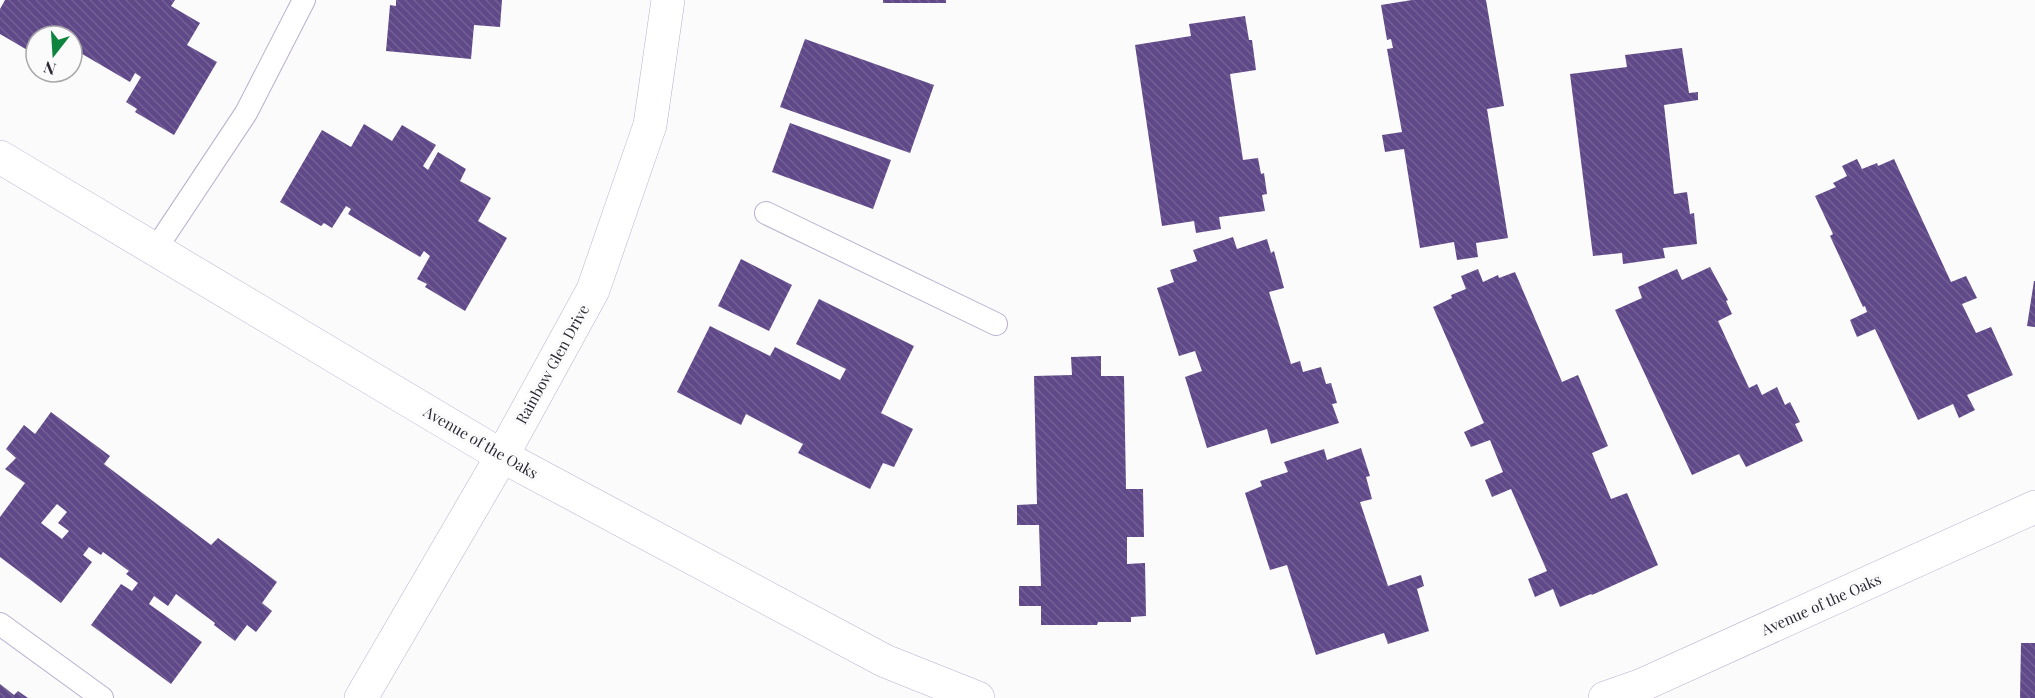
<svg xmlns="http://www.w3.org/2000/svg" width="2035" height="698" viewBox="0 0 2035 698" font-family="'Playfair Display',serif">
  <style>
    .building { fill: url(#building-back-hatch); fill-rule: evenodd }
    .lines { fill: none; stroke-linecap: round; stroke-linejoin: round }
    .service-casing { stroke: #bab0cf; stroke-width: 24 }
    .minor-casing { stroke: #bab0cf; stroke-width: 34 }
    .tertiary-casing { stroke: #bab0cf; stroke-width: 34 }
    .service { stroke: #fff; stroke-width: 22 }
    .minor { stroke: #fff; stroke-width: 33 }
    .tertiary { stroke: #fff; stroke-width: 33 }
    .labels { text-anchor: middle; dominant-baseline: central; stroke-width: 6; stroke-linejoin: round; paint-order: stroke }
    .street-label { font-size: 15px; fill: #2c2834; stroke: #fbfbfb }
  </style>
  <defs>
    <pattern id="building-back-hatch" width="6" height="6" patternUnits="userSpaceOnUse" patternTransform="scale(1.5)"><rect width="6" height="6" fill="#604988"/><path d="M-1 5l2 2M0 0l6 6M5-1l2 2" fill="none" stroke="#736094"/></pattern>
  </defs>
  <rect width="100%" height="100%" fill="#fbfbfb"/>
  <path class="building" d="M5,0H175L171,6L200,23L187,45L217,62L174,135L135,112L137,109L126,102L141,77L135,73L130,82L72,48V36H59L61,32L56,29L52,36H36V50L31,47L29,51L0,34V9Z
    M396,0H502L500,27L474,25L471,59L386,51L390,5L396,6Z
    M883,0H946V3H883Z
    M1412,0H1486L1504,106L1487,109L1508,238L1476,243L1478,257L1457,260L1454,242L1420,248L1404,149L1385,152L1382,135L1402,132L1387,49L1393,48L1391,39L1387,40L1381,5Z
    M1245,16L1249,40H1252L1256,70L1230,74L1243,160L1258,158L1261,174L1264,173L1267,194L1262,195L1265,211L1219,217L1221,229L1196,233L1194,221L1162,226L1135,45L1191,36L1189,24Z
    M805,39L934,85L910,153L780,107Z
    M1682,48L1689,93L1698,92V100L1664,105L1674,194L1687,192L1690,214L1694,213L1697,244L1663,248L1665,258L1623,264L1622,253L1593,256L1570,74L1627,67L1625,55Z
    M790,123L891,160L873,209L772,172Z
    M364,124L392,141L402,125L436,145L423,166L428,170L438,152L466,169L460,181L491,198L478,221L507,238L465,311L425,287L427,284L417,279L430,256L424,251L420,257L348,214L351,209L346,206L332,228L324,223L321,226L280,202L322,130L351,147Z
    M1857,159L1862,169L1877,163L1878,166L1894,159L1951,282L1966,276L1977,298L1962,304L1976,333L1991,327L2013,375L1967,395L1975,410L1959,418L1953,404L1918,420L1875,329L1857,337L1850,320L1867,312L1865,306L1863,307L1830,236L1833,234L1815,196L1836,187L1833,183L1847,176L1842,166Z
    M1233,237L1237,249L1267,239L1271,253L1274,251L1284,288L1269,292L1291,364L1300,361L1303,372L1321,367L1326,384L1331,383L1337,403L1332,404L1339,423L1271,444L1267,429L1207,448L1185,377L1202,371L1195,351L1179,356L1157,288L1174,282L1170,270L1197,261L1193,250Z
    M741,259L792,285L769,331L718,306Z
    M1710,267L1728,300L1726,301L1732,314L1718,321L1749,388L1757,384L1762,395L1777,387L1785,405L1790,402L1800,422L1795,424L1803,441L1746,467L1739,454L1692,475L1615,310L1642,298L1638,287L1677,269L1682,280Z
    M1478,269L1483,282L1498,275L1499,278L1515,272L1562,382L1578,375L1608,446L1592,453L1611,499L1627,493L1658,565L1592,595L1591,594L1560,607L1553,589L1535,597L1528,579L1547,571L1511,489L1492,497L1485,480L1503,472L1490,440L1471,447L1464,432L1484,423L1433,307L1452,298L1451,295L1466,289L1461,276Z
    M2034,281H2035V327L2027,326Z
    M819,299L914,346L881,413L913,429L894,467L883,463L870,489L798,453L803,444L746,414L741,425L677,392L710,326L770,356L775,347L840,380L846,369L796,344Z
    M1101,356V376H1124L1126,489H1143L1144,537H1127V564L1145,563L1146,616L1131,617V622H1098L1097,625H1041V606H1019V586H1041L1039,525H1017V505L1037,504L1034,376L1072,375L1071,357Z
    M51,412L110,456L104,464L211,545L218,538L277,582L262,603L272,611L256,632L247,625L235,641L214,625L215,623L176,594L168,606L154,596L149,604L202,642L171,684L91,625L121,584L132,591L138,583L126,574L129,571L103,552L101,555L89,547L83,555L92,562L61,603L0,557V517L25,483L5,469L16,458L6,449L24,425L35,434ZM57,504L67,512L58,523L69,531L62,539L41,523Z
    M1361,448L1370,476L1366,477L1372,499L1360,502L1388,586L1421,575L1424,586L1417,589L1429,631L1388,644L1384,633L1316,655L1287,565L1270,570L1245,493L1262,486L1260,481L1288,472L1284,462L1324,449L1327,460Z
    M2021,643H2035V698H2020Z
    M0,684L14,695L18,691L28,698H0Z"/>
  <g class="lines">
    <defs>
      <path id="service" d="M766,213L996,324
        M155,250L246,113L304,0
        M0,624L102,698"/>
      <path id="minor" d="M502,456L885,661L978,698
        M1605,698L1642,685L2035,507"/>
      <path id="tertiary" d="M0,157L502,456
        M361,698L502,456L593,290L650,125L668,0"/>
    </defs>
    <use href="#service" class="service-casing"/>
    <use href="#minor" class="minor-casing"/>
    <use href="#tertiary" class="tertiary-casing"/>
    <use href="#service" class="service"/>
    <use href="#minor" class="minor"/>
    <use href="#tertiary" class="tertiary"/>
  </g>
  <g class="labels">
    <g class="street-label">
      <text transform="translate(552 364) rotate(-61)">Rainbow Glen Drive</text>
      <text transform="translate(481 442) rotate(30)">Avenue of the Oaks</text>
      <text transform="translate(1821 604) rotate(-24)">Avenue of the Oaks</text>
    </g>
  </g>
  <g transform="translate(54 54) rotate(197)"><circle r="28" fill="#fbfbfb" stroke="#a8a7ab" stroke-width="1.5"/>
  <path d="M0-4.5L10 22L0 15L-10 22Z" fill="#0e853e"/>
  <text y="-9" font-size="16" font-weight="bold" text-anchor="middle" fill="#2c2834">N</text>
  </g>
</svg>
